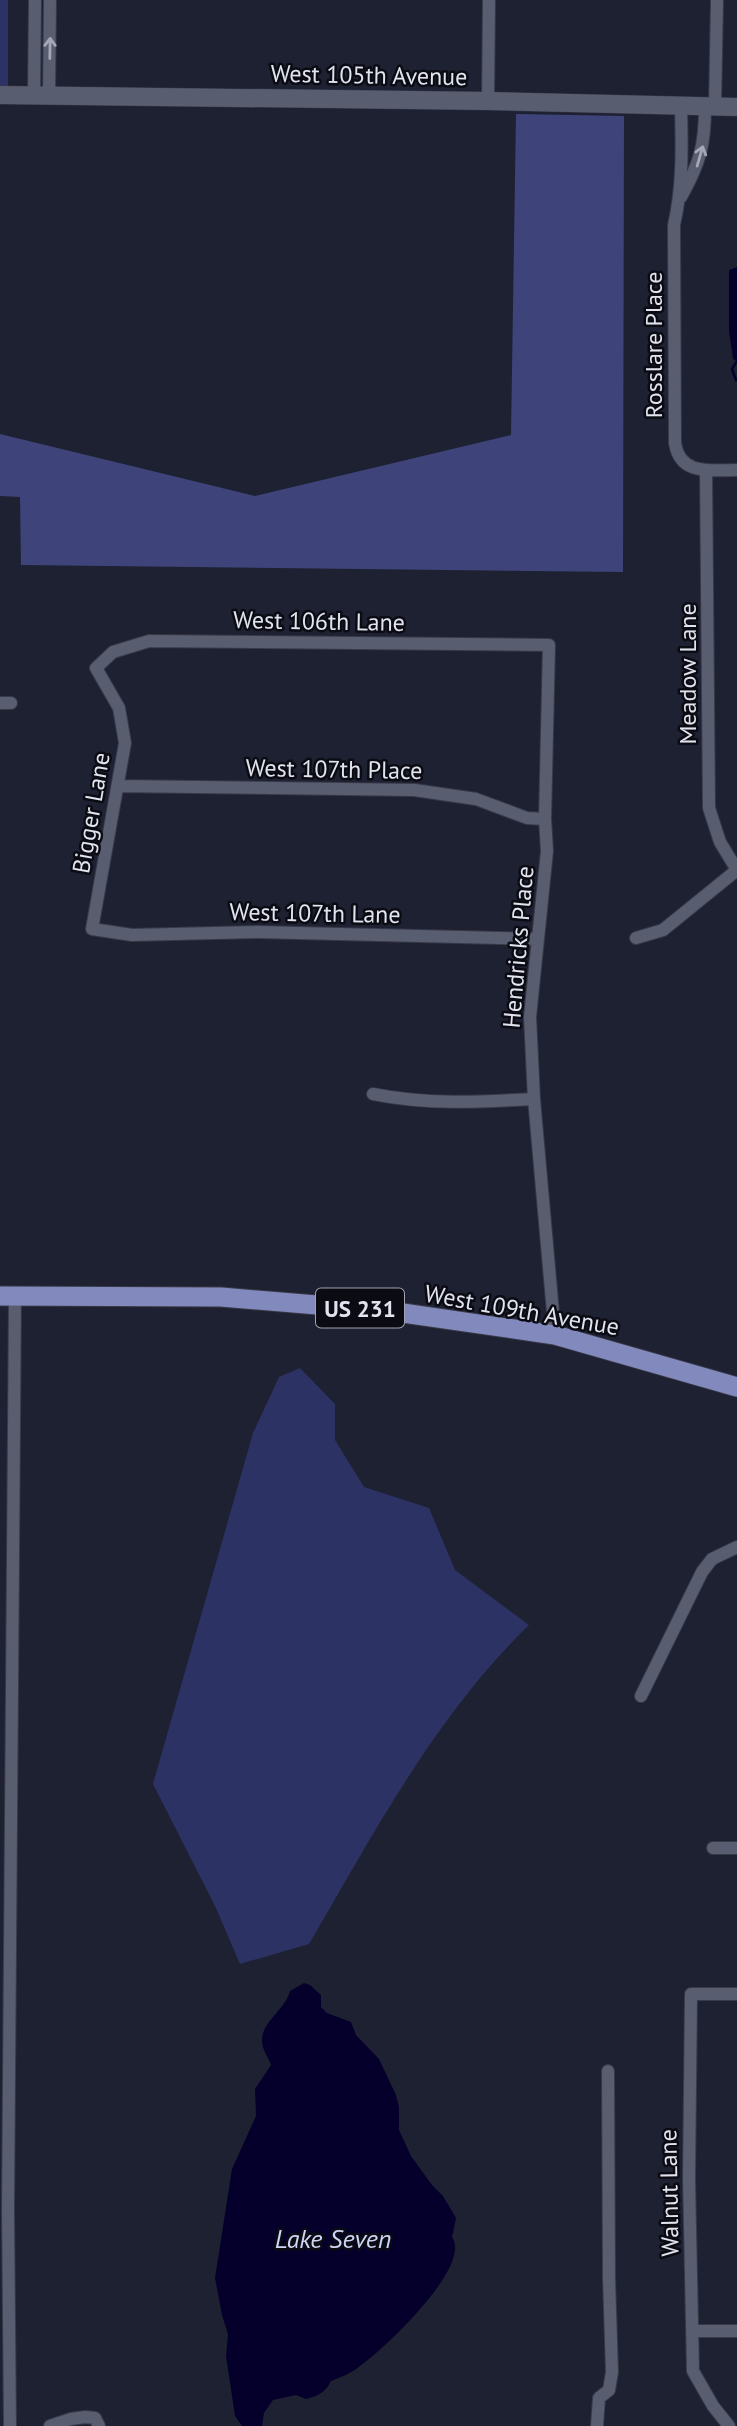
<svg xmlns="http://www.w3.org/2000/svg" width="737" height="2426" viewBox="0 0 737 2426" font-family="'PT Sans',sans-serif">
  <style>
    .green { fill: #2d3264 }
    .forest { fill: #3e4479 }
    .water { fill: #05002b }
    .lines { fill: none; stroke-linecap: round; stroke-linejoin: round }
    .stream { stroke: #05002b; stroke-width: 2.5 }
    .street-casing { stroke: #393a48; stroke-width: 14 }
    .secondary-casing { stroke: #393a48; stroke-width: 19 }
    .primary-casing { stroke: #393a48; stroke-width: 21 }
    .street { stroke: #595d70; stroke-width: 12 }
    .secondary { stroke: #595d70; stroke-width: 18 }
    .primary { stroke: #828abd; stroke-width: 19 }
    .oneway { stroke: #a4a7b6 }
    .labels { text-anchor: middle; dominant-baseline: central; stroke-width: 5; stroke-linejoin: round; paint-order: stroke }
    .shield { fill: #0a0b13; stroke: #a0a3ad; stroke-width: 2 }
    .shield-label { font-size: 23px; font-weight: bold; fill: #e1e4ef }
    .street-label { font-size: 24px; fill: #e1e4ef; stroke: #0a0b13 }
    .water-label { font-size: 26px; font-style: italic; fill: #cfd5f7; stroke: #0a0b13 }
  </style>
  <rect width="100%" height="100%" fill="#1e2132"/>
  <path class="green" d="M0,0H8V87H0Z
    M300,1368L335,1404V1440L364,1487L429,1508L455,1570L529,1625C436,1715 374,1833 309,1944L240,1964L215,1906L153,1784L253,1433L279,1377Z"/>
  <path class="forest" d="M516,114L624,116L623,572L21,565L20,497L0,496V434L255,496L511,435Z"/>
  <path class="water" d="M737,267V361L733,359L729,331V270Z
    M304,1983L310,1985L321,1995V2007L327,2013L351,2022L356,2035L379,2059L396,2095L399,2107V2130L411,2156L432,2185L443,2196L456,2218L452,2237C473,2266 383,2350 360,2366C352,2373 341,2377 331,2381C326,2392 318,2396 306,2399L296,2395L273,2400L264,2413L262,2426H242L235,2416L226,2356L228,2334L222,2315L215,2278L232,2169L256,2116L255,2089L271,2065C269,2059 266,2055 264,2050C254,2025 285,2012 290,1991Z"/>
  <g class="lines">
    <path class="stream" d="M736,380L732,369L737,361"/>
    <defs>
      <path id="street" d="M34,95L35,0
        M49,96L50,0
        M488,101L489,0
        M681,106C682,146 683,186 674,225L675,443C680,476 711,470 737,470
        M715,106L717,0
        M681,197C700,163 705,145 705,107
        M706,471L709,808L720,842L737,870
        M0,703H11
        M118,786L414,790L476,799L527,818L545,819
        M636,938L663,930L737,870
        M538,939L258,932L132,935L92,929L125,743L119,708L96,668L113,652L149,641L549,645L545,819L547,851L530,1017L534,1099L555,1335
        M373,1094C427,1105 479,1102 534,1099
        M641,1696L702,1572L712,1559L737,1547
        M713,1848H737
        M693,2331H737
        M10,2426L8,2210L15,1296
        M50,2426L71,2419L85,2417L95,2418L99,2426
        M597,2426L599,2398L609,2390L612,2372L609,2279L608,2071
        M729,2426L713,2406L693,2371L689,2179L691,1994H737"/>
      <path id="secondary" d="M0,95L488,101L737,107"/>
      <path id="primary" d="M0,1296L221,1297L389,1311L555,1335L737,1387"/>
    </defs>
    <use href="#street" class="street-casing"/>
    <use href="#secondary" class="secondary-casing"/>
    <use href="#primary" class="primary-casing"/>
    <use href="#street" class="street"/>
    <use href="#secondary" class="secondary"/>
    <use href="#primary" class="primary"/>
  </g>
  <defs><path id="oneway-shaft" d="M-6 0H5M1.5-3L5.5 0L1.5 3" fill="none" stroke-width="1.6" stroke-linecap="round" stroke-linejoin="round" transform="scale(1.75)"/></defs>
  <g class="oneway">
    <use href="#oneway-shaft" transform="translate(50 48) rotate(-89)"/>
    <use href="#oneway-shaft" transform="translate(700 156) rotate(-74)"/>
  </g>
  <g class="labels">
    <rect class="shield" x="316" y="1288.5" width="88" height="39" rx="5"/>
    <g class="shield-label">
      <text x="360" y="1308">US 231</text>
    </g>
    <g class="street-label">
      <text transform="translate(369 75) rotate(1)">West 105th Avenue</text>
      <text transform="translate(653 345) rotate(-90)">Rosslare Place</text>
      <text transform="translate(319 621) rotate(1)">West 106th Lane</text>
      <text transform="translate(687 674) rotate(-90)">Meadow Lane</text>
      <text transform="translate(334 769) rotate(1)">West 107th Place</text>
      <text transform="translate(91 813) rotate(-80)">Bigger Lane</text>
      <text transform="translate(315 913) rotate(1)">West 107th Lane</text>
      <text transform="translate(518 947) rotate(-85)">Hendricks Place</text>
      <text transform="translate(522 1310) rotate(10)">West 109th Avenue</text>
      <text transform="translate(669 2193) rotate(-91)">Walnut Lane</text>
    </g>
    <g class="water-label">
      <text x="333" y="2238">Lake Seven</text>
    </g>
  </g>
</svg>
